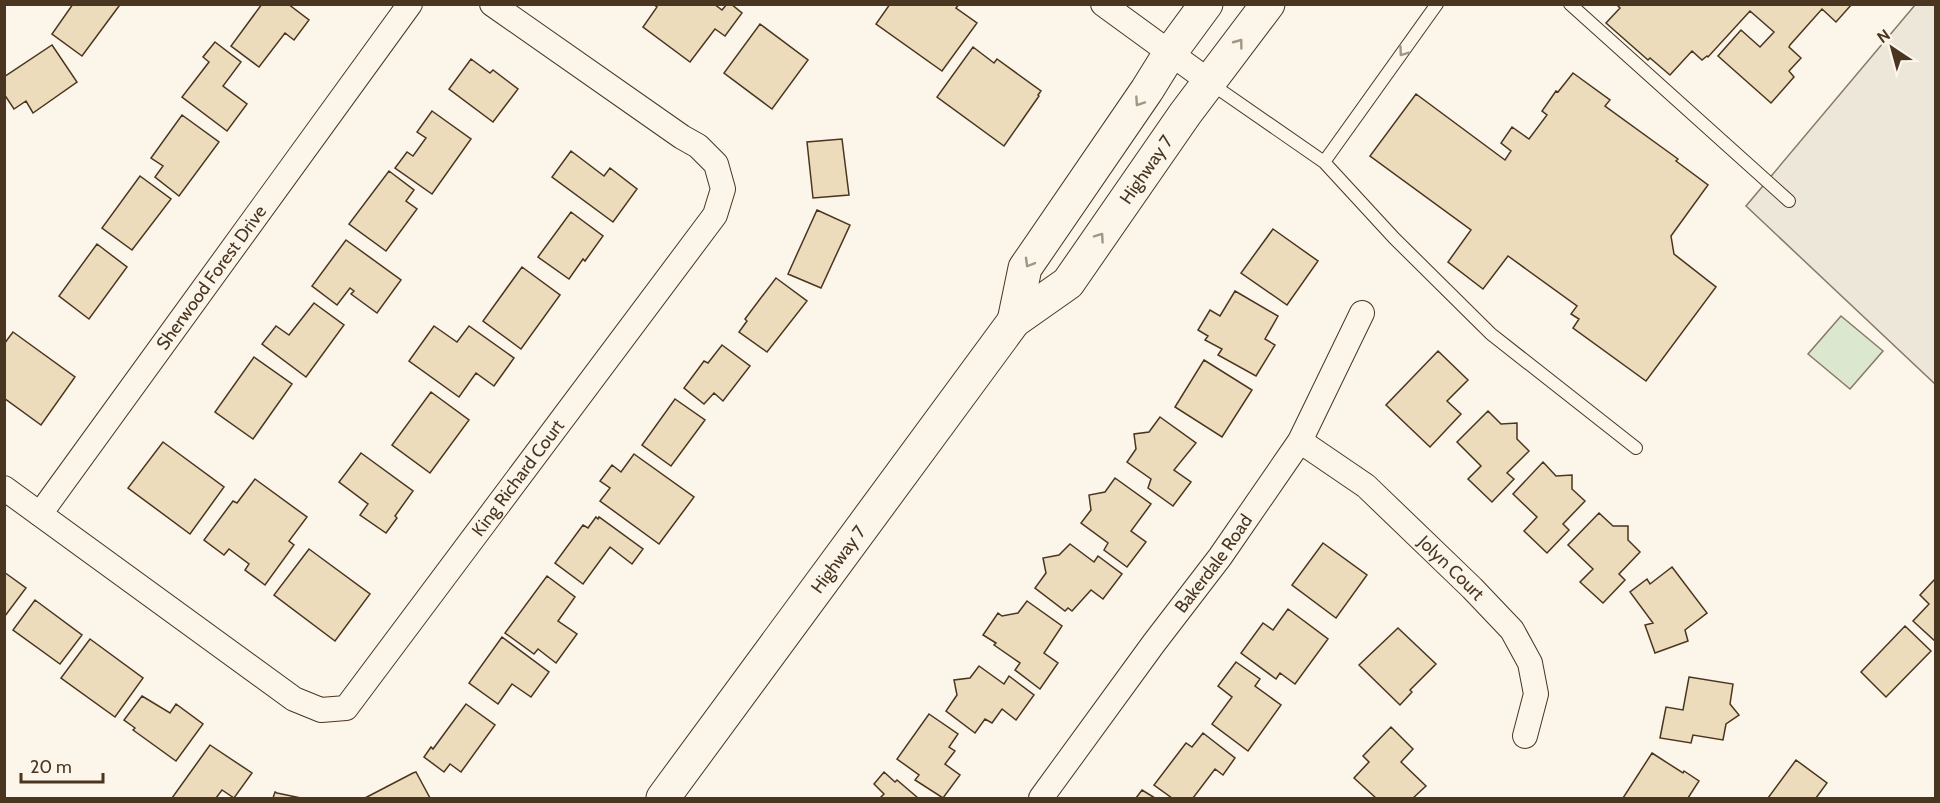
<svg xmlns="http://www.w3.org/2000/svg" width="1940" height="803" viewBox="0 0 1940 803" font-family="Cabin,sans-serif">
  <style>
    .green { fill: #dce7d0; stroke: #887966; stroke-width: 1.5 }
    .parking { fill: #ede7d9; stroke: #887966; stroke-width: 1.5 }
    .building { fill: #ecdcbc; stroke: #4a3520; stroke-width: 1.5 }
    .lines { fill: none; stroke-linecap: round; stroke-linejoin: round }
    .service-casing { stroke: #4a3520; stroke-width: 14 }
    .minor-casing { stroke: #4a3520; stroke-width: 26 }
    .primary-casing { stroke: #4a3520; stroke-width: 35 }
    .service { stroke: #fbf6e9; stroke-width: 12 }
    .minor { stroke: #fbf6e9; stroke-width: 24 }
    .primary { stroke: #fbf6e9; stroke-width: 33 }
    .oneway { stroke: #a29684 }
    .labels { text-anchor: middle; dominant-baseline: central; stroke-width: 4.5; stroke-linejoin: round; paint-order: stroke }
    .street-label { font-size: 18px; fill: #4a3520; stroke: #fbf6e9 }
  </style>
  <rect width="100%" height="100%" fill="#fbf6e9"/>
  <path class="green" d="M1841,316L1883,351L1850,389L1808,354Z"/>
  <path class="parking" d="M1915,5H1935V384L1746,206Z"/>
  <path class="building" d="M73,4H117L119,6L82,56L52,34Z
    M262,4H288L309,20L294,40L285,33L259,67L231,46Z
    M653,4H714L722,10L727,4H731L742,13L725,36L715,29L690,62L643,27L657,7Z
    M890,4H959L956,8L977,23L942,71L876,24Z
    M1616,4H1852L1836,22L1822,9L1790,45L1789,47L1801,58L1789,71L1794,77L1771,103L1718,56L1741,30L1760,47L1774,32L1750,11L1708,57L1707,56L1702,60L1692,51L1670,75L1650,58L1648,60L1606,23L1620,8Z
    M760,24L808,60L772,109L724,73Z
    M215,42L241,62L223,86L247,104L227,131L182,97L209,62L203,57Z
    M52,45L77,82L33,113L26,101L14,109L4,94V77Z
    M973,47L994,63L997,59L1041,91L1038,95L1039,96L1004,146L937,97Z
    M471,59L490,73L493,70L518,89L493,122L449,89Z
    M1573,73L1610,100L1605,106L1678,159L1676,161L1708,185L1671,236L1674,254L1716,287L1646,381L1573,328L1579,319L1571,314L1577,306L1508,256L1483,289L1448,262L1471,230L1370,156L1416,94L1505,160L1511,151L1501,143L1512,127L1529,139L1547,115L1542,111L1556,91L1558,92Z
    M432,111L471,139L432,194L395,168L407,152L413,156L426,138L417,132Z
    M182,115L219,142L179,196L155,177L163,166L151,158Z
    M842,139L849,195L813,198L807,142Z
    M571,151L604,176L610,168L637,189L613,222L552,177Z
    M389,171L414,190L406,201L417,209L386,251L349,224Z
    M140,176L171,199L132,250L102,228Z
    M817,210L850,225L821,288L788,274Z
    M571,212L603,236L585,261L583,259L569,279L538,257Z
    M1273,229L1318,261L1287,305L1241,273Z
    M346,240L401,280L377,313L351,294L354,291L350,288L337,305L312,286Z
    M97,244L127,267L89,319L59,296Z
    M522,267L560,295L521,349L483,321Z
    M776,278L807,301L767,352L739,332L747,321L745,319L748,315Z
    M1235,291L1278,316L1265,339L1275,345L1256,376L1218,355L1222,349L1205,340L1208,336L1198,330L1210,310L1220,316Z
    M314,303L344,325L306,377L262,344L276,326L289,335Z
    M434,326L457,342L469,326L514,358L494,386L476,373L459,397L409,361Z
    M13,332L75,377L41,425L4,398V344Z
    M722,345L750,366L723,401L714,393L704,404L684,388L704,361L708,363Z
    M1438,351L1468,380L1447,401L1461,414L1430,447L1386,405Z
    M254,357L292,384L253,439L215,412Z
    M1204,360L1252,390L1222,437L1175,407Z
    M431,392L469,420L430,473L392,445Z
    M675,399L705,420L671,466L642,445Z
    M1488,411L1501,424L1517,423V439L1529,451L1507,473L1514,479L1492,502L1468,479L1481,466L1457,442Z
    M1160,417L1196,443L1174,470L1191,482L1173,506L1148,488L1151,479L1127,462L1136,449L1134,434L1149,432Z
    M163,442L224,487L190,534L128,488Z
    M361,453L413,491L395,516L397,518L386,533L360,515L368,504L339,482Z
    M634,454L694,497L659,544L600,501L610,488L600,481L612,465L621,472Z
    M1543,462L1556,476L1572,475V489L1585,501L1563,524L1569,530L1547,553L1524,531L1537,517L1513,494Z
    M1115,478L1151,504L1131,531L1146,542L1127,567L1104,550L1108,543L1081,523L1091,510L1089,495L1105,492Z
    M255,479L307,517L289,541L294,545L265,585L245,570L249,564L229,549L224,555L204,540L233,501L237,503Z
    M1599,513L1613,526H1628V540L1640,552L1619,574L1625,580L1603,603L1580,582L1593,569L1568,545Z
    M596,517L598,519L599,517L643,549L632,564L610,547L583,584L555,563L583,525L588,528Z
    M1323,543L1367,575L1336,618L1292,585Z
    M1070,544L1094,562L1098,556L1122,574L1103,599L1091,590L1072,611L1068,608L1065,611L1035,588L1046,573L1043,558L1059,555Z
    M309,549L370,594L335,641L274,595Z
    M1672,567L1707,613L1685,630L1688,641L1655,653L1645,625L1653,623L1630,592L1647,579L1650,584Z
    M4,572L26,588L5,616H4Z
    M547,576L575,597L558,621L577,634L556,663L538,649L534,654L505,633Z
    M1936,578V642L1913,621L1929,604L1920,595Z
    M35,600L82,635L60,664L13,630Z
    M1027,601L1062,626L1044,653L1058,663L1040,689L1015,670L1020,663L994,645L996,643L983,635L998,613L1002,616L1018,613Z
    M1288,609L1328,639L1295,684L1280,673L1276,679L1241,653L1263,623L1273,630Z
    M1905,626L1931,651L1886,697L1861,672Z
    M1398,628L1436,664L1410,690L1412,692L1400,705L1359,665Z
    M502,637L549,672L531,697L512,684L498,704L469,683Z
    M90,639L143,678L115,717L61,678Z
    M1236,662L1260,679L1255,686L1281,705L1248,751L1212,724L1232,697L1218,686Z
    M979,666L1004,684L1009,676L1034,695L1016,720L1002,709L992,723L985,719L975,733L946,711L957,695L954,680L970,678Z
    M1689,677L1733,684L1730,704L1739,715L1726,724L1723,740L1693,735L1691,743L1660,738L1666,707L1683,710Z
    M142,696L170,713L176,704L203,724L176,761L133,730L135,728L124,720Z
    M466,704L495,725L461,772L450,764L444,772L424,757L431,747L433,749Z
    M929,714L958,734L949,747L955,751L945,764L960,775L943,798L915,780L919,775L897,759Z
    M1391,727L1413,749L1401,762L1426,786L1413,798H1376L1354,778L1369,762L1363,756Z
    M1203,733L1235,758L1223,775L1215,769L1193,798H1172L1154,785L1186,743L1192,747Z
    M210,745L252,773L234,798L222,790L216,798H172Z
    M1652,753L1683,773L1684,771L1699,781L1688,798H1623Z
    M1796,760L1827,783L1816,798H1768Z
    M416,772L430,798H365L413,773Z
    M884,772L895,782L897,780L918,798H880L884,794L874,784Z
    M1142,790L1155,798H1136Z
    M275,792L277,793L301,798H273Z"/>
  <g class="lines">
    <defs>
      <path id="service" d="M1570,4L1789,201
        M1210,83L1324,162L1394,238L1491,334L1636,448
        M1324,162L1437,4"/>
      <g id="minor">
        <path d="M1103,4L1210,82"/>
        <path id="s1" d="M1300,441L1366,486L1472,588L1512,630L1530,663L1536,694L1525,736"/>
        <path id="s2" d="M4,488L294,699L321,710L346,708L715,215L723,189L716,164L698,146L682,137L492,4"/>
        <path id="s3" d="M40,514L410,4"/>
        <path id="s4" d="M1041,798L1154,643L1220,557L1300,441L1362,313"/>
      </g>
      <g id="primary">
        <path d="M1014,321L1025,268L1147,90L1170,53L1206,4"/>
        <path id="s5" d="M663,798L1014,321L1068,283L1185,114L1268,4"/>
      </g>
    </defs>
    <use href="#service" class="service-casing"/>
    <use href="#minor" class="minor-casing"/>
    <use href="#primary" class="primary-casing"/>
    <use href="#service" class="service"/>
    <use href="#minor" class="minor"/>
    <use href="#primary" class="primary"/>
  </g>
  <defs><path id="oneway-chevron" d="M-2-3.5L2.5 0L-2 3.5" fill="none" stroke-width="1.6" stroke-linecap="round" stroke-linejoin="round" transform="scale(1.5)"/></defs>
  <g class="oneway">
    <use href="#oneway-chevron" transform="translate(1239 43) rotate(-53)"/>
    <use href="#oneway-chevron" transform="translate(1403 52) rotate(126)"/>
    <use href="#oneway-chevron" transform="translate(1139 102) rotate(124)"/>
    <use href="#oneway-chevron" transform="translate(1100 237) rotate(-55)"/>
    <use href="#oneway-chevron" transform="translate(1029 263) rotate(120)"/>
  </g>
  <g class="labels">
    <g class="street-label">
      <text stroke="none"><textPath href="#s5" startOffset="796">Highway 7</textPath></text>
      <text stroke="none"><textPath href="#s3" startOffset="292">Sherwood Forest Drive</textPath></text>
      <text stroke="none"><textPath href="#s2" startOffset="700">King Richard Court</textPath></text>
      <text stroke="none"><textPath href="#s5" startOffset="296">Highway 7</textPath></text>
      <text stroke="none"><textPath href="#s4" startOffset="291">Bakerdale Road</textPath></text>
      <text stroke="none"><textPath href="#s1" startOffset="198">Jolyn Court</textPath></text>
    </g>
  </g>
  <rect width="1940" height="803" fill="none" stroke="#4a3520" stroke-width="12"/>
  <g transform="translate(1892 48) rotate(324)" stroke="#fbf6e9" stroke-width="4.5" paint-order="stroke">
  <path d="M0-4.5L10 22L0 15L-10 22Z" fill="#4a3520"/>
  <text y="-9" font-size="16" font-weight="bold" text-anchor="middle" fill="#4a3520">N</text>
  </g>
  <path d="M21 773v9h82v-9" fill="none" stroke="#4a3520" stroke-width="3"/>
  <text x="30" y="773" font-size="18" fill="#4a3520" stroke="#fbf6e9" stroke-width="4.5" paint-order="stroke">20 m</text>
</svg>
